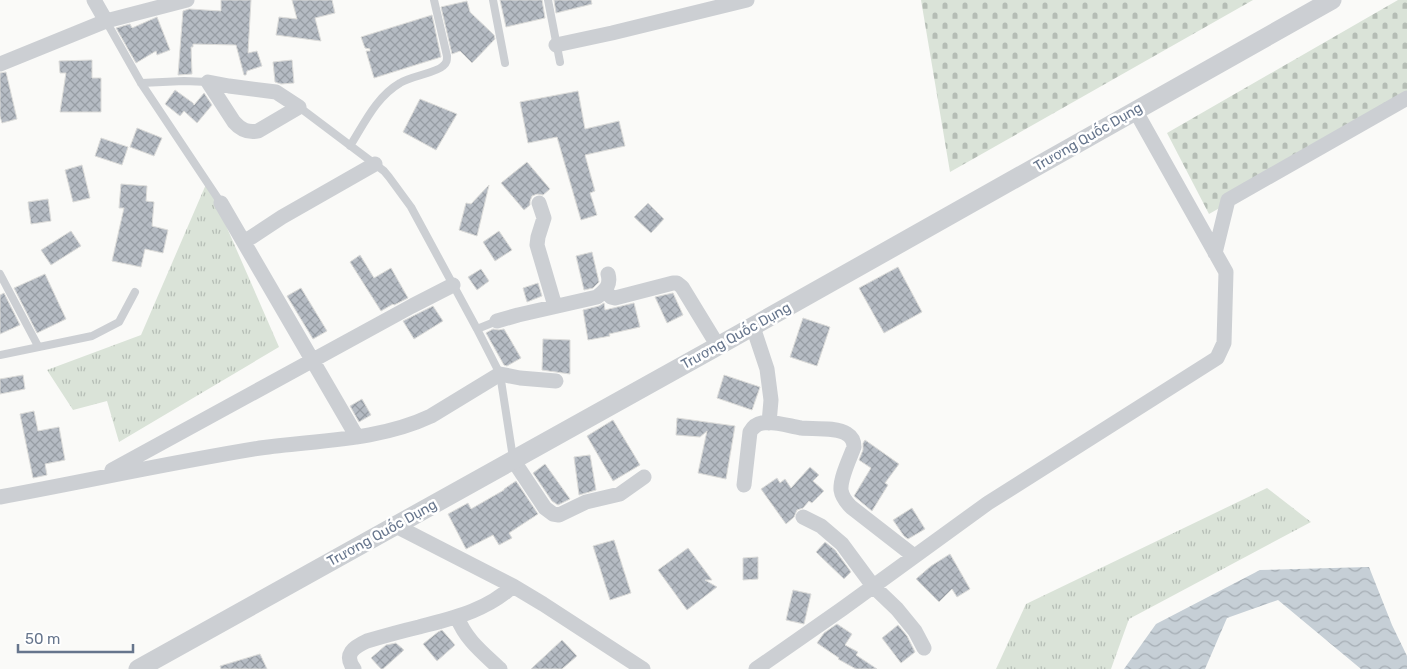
<svg xmlns="http://www.w3.org/2000/svg" width="1407" height="669" viewBox="0 0 1407 669" font-family="Rubik,sans-serif">
  <style>
    .grass { fill: url(#grass-tufts) }
    .cemetery { fill: url(#cemetery-stones) }
    .water { fill: url(#water-waves) }
    .building { fill: url(#building-cross-hatch); stroke: #dcdcda }
    .lines { fill: none; stroke-linecap: round; stroke-linejoin: round }
    .service { stroke: #cccfd3; stroke-width: 8 }
    .minor { stroke: #cccfd3; stroke-width: 15 }
    .tertiary { stroke: #cccfd3; stroke-width: 19 }
    .labels { text-anchor: middle; dominant-baseline: central; stroke-width: 5; stroke-linejoin: round; paint-order: stroke }
    .street-label { font-size: 14px; fill: #66758c; stroke: #fff }
  </style>
  <defs>
    <pattern id="grass-tufts" width="24" height="20" patternUnits="userSpaceOnUse" patternTransform="scale(1.25)"><rect width="24" height="20" fill="#dae3d8"/><path d="M3 7l-1-3M5 7V3M7 7l1-3M15 17l-1-3M17 17v-4M19 17l1-3" fill="none" stroke="#b5bdb5"/></pattern>
    <pattern id="cemetery-stones" width="16" height="16" patternUnits="userSpaceOnUse" patternTransform="scale(1.25)"><rect width="16" height="16" fill="#dae3d8"/><path d="M2 7V4a2 2 0 0 1 4 0v3zM10 15v-3a2 2 0 0 1 4 0v3z" fill="#b5bdb5"/></pattern>
    <pattern id="water-waves" width="16" height="10" patternUnits="userSpaceOnUse" patternTransform="scale(1.25)"><rect width="16" height="10" fill="#c6cfd6"/><path d="M0 5q4-4 8 0t8 0" fill="none" stroke="#a5adb4"/></pattern>
    <pattern id="building-cross-hatch" width="8" height="8" patternUnits="userSpaceOnUse" patternTransform="scale(1.25)"><rect width="8" height="8" fill="#b5bbc3"/><path d="M0 0l8 8M0 8l8-8" fill="none" stroke="#979da4"/></pattern>
  </defs>
  <rect width="100%" height="100%" fill="#fafaf8"/>
  <path class="grass" d="M207,182L279,347L119,442L107,401L73,410L47,370L141,335Z
    M1267,488L1311,522L1129,619L1111,669H996L1026,604Z"/>
  <path class="cemetery" d="M921,0H1253L950,172Z
    M1398,0H1407V102L1209,214L1167,133Z"/>
  <path class="water" d="M1369,567L1392,625L1407,656V669H1361L1278,600L1227,618L1205,669H1124L1156,624L1260,570Z"/>
  <path class="building" d="M221,0H251L248,53L257,51L262,66L247,71L246,75H244L236,45L193,44V47H191L192,74L178,75L183,11L189,9L221,11Z
    M292,0H332L335,13L315,18L321,41L276,35L279,17L297,19Z
    M500,0H542L545,18L506,27Z
    M554,0H591L592,4L556,13Z
    M467,1L470,12L494,35L495,39L472,63L460,51L452,54L441,7Z
    M432,15L441,57L374,78L366,51H370V49L365,48L361,37Z
    M157,17L170,50L157,55L156,51L136,63L116,28L130,24L132,28Z
    M92,60V78H101V112H60L66,73H60L59,61Z
    M292,60L294,83L281,84L275,82L273,62Z
    M6,72L17,119L2,123L0,116V73Z
    M175,90L193,103L194,105L204,93L212,105L197,123L184,111L180,116L165,104Z
    M578,91L585,129L619,121L625,146L585,155L595,191L590,193L597,215L581,220L557,137L528,143L520,102Z
    M420,99L457,114L436,150L403,132Z
    M137,128L162,138L154,156L130,147Z
    M101,138L128,147L122,165L95,156Z
    M527,162L550,189L543,195L537,194L532,196L530,201V205L524,210L501,183Z
    M82,165L90,198L73,202L65,170Z
    M121,184L147,186L146,201L154,202L152,226L168,230L163,253L145,249L141,267L112,261L124,208H119Z
    M489,185L477,236L459,230L466,203L471,204Z
    M48,199L51,221L31,224L28,202Z
    M648,203L664,219L651,233L634,217Z
    M71,231L81,246L51,265L41,250Z
    M499,231L512,250L495,261L483,242Z
    M592,252L599,282L593,288L584,290L576,256Z
    M360,255L374,278L391,268L408,298L394,305L393,304L381,311L350,262Z
    M898,267L922,312L884,333L859,288Z
    M481,269L489,281L477,290L468,277Z
    M45,274L66,319L37,333L14,288Z
    M538,283L542,296L527,302L523,288Z
    M301,288L327,331L313,339L287,296Z
    M4,293L20,325L0,334V295Z
    M673,293L683,315L667,323L655,297Z
    M604,303L605,310L634,303L640,327L609,334L610,336L588,340L583,310L599,306Z
    M433,306L443,321L414,339L403,321Z
    M803,318L830,327L817,366L790,357Z
    M493,329L499,330L504,329L521,358L507,366L504,365L486,333Z
    M543,339L570,340V374L542,370Z
    M23,375L25,389L0,394V379Z
    M724,375L760,387L752,410L717,398Z
    M362,399L371,415L359,422L350,406Z
    M34,411L38,431L59,427L65,460L45,464L47,475L33,478L20,414Z
    M677,418L735,426L726,479L698,473L707,431L700,437L676,435Z
    M613,420L640,465L613,481L587,436Z
    M865,440L899,464L885,483L888,485L872,511L854,496L871,468L859,460L863,450V443Z
    M590,455L596,490L579,495L574,457Z
    M545,464L570,499L558,505L552,501L533,473Z
    M810,467L819,475L813,481L824,491L812,503L809,501L803,508L797,510L794,517L786,524L761,489L777,478L780,483L785,479L791,488Z
    M516,481L538,514L509,533L512,538L499,545L493,535L466,549L448,514L468,503L471,509L504,490V489Z
    M912,508L925,529L908,539L904,536L893,520Z
    M614,540L631,593L610,600L593,546Z
    M825,542L835,550L851,572L844,579L816,552Z
    M688,548L712,580H705L717,587L687,610L658,570Z
    M950,554L970,589L957,597L952,589L939,602L916,579L931,566Z
    M758,557V579L743,580V558Z
    M793,590L811,594L804,624L786,620Z
    M837,624L852,634L845,645L858,652L856,655L877,669H856L838,659L839,658L817,643L824,633Z
    M898,625L907,636L915,652L901,663L882,638Z
    M442,630L455,645L437,661L423,644L438,632Z
    M562,640L577,656L562,669H531Z
    M396,643L404,650L383,669H381L371,658L386,645Z
    M260,654L267,669H221L220,666Z"/>
  <g class="lines">
    <path class="service" d="M493,0L505,63
      M548,0L560,62
      M106,21L141,83L221,203
      M141,83L184,81L208,82
      M299,107L384,171L389,177L411,207L477,329L500,374L513,458
      M350,146C364,124 376,97 400,83C411,76 436,73 443,66C447,63 447,60 447,56L434,0
      M0,274L38,346
      M477,329L497,321
      M0,355L92,336L119,322L135,292"/>
    <path class="minor" d="M94,0L106,21
      M556,45L612,33L747,0
      M0,64L106,21L187,0
      M208,82L229,86L276,92L299,107L258,131C248,133 241,130 234,122Z
      M221,203L357,437
      M539,203L544,218L538,237L537,245L555,306
      M244,242L282,217L375,164
      M1215,253L1228,200L1407,98
      M605,291L611,297L615,298L673,283H677L682,287L718,346
      M497,321L518,315L597,297C606,290 611,285 608,274
      M753,327L767,369L771,400L769,423
      M513,460L545,508L553,514L559,515L586,502L620,494L644,477
      M112,470L412,306L453,285
      M744,485L750,432C753,427 756,424 762,423C775,421 789,426 801,428C814,429 837,427 847,434C852,437 854,442 854,447C850,458 840,478 841,490C842,497 847,503 851,507L914,556
      M0,497C87,481 173,462 260,448C317,440 378,441 431,416L500,374L520,378L556,381
      M803,517L821,526L842,544L873,586L897,609L915,631L924,648
      M396,526L513,586L543,604L643,669
      M457,617C466,640 482,652 500,669
      M354,669C343,654 354,647 367,641C384,636 402,631 419,627C453,618 486,611 513,586
      M756,669L842,609L988,503L1217,358L1224,343L1226,272L1135,110"/>
    <path class="tertiary" d="M138,669L718,346L1332,0"/>
  </g>
  <g class="labels">
    <g class="street-label">
      <text transform="translate(1088 137) rotate(-30)">Trương Quốc Dụng</text>
      <text transform="translate(736 336) rotate(-29)">Trương Quốc Dụng</text>
      <text transform="translate(382 533) rotate(-29)">Trương Quốc Dụng</text>
    </g>
  </g>
  <path d="M18 644v8h115v-8" fill="none" stroke="#66758c" stroke-width="2.5"/>
  <text x="25" y="644" font-size="15" fill="#66758c" stroke="#ffffff" stroke-width="4" paint-order="stroke">50 m</text>
</svg>
